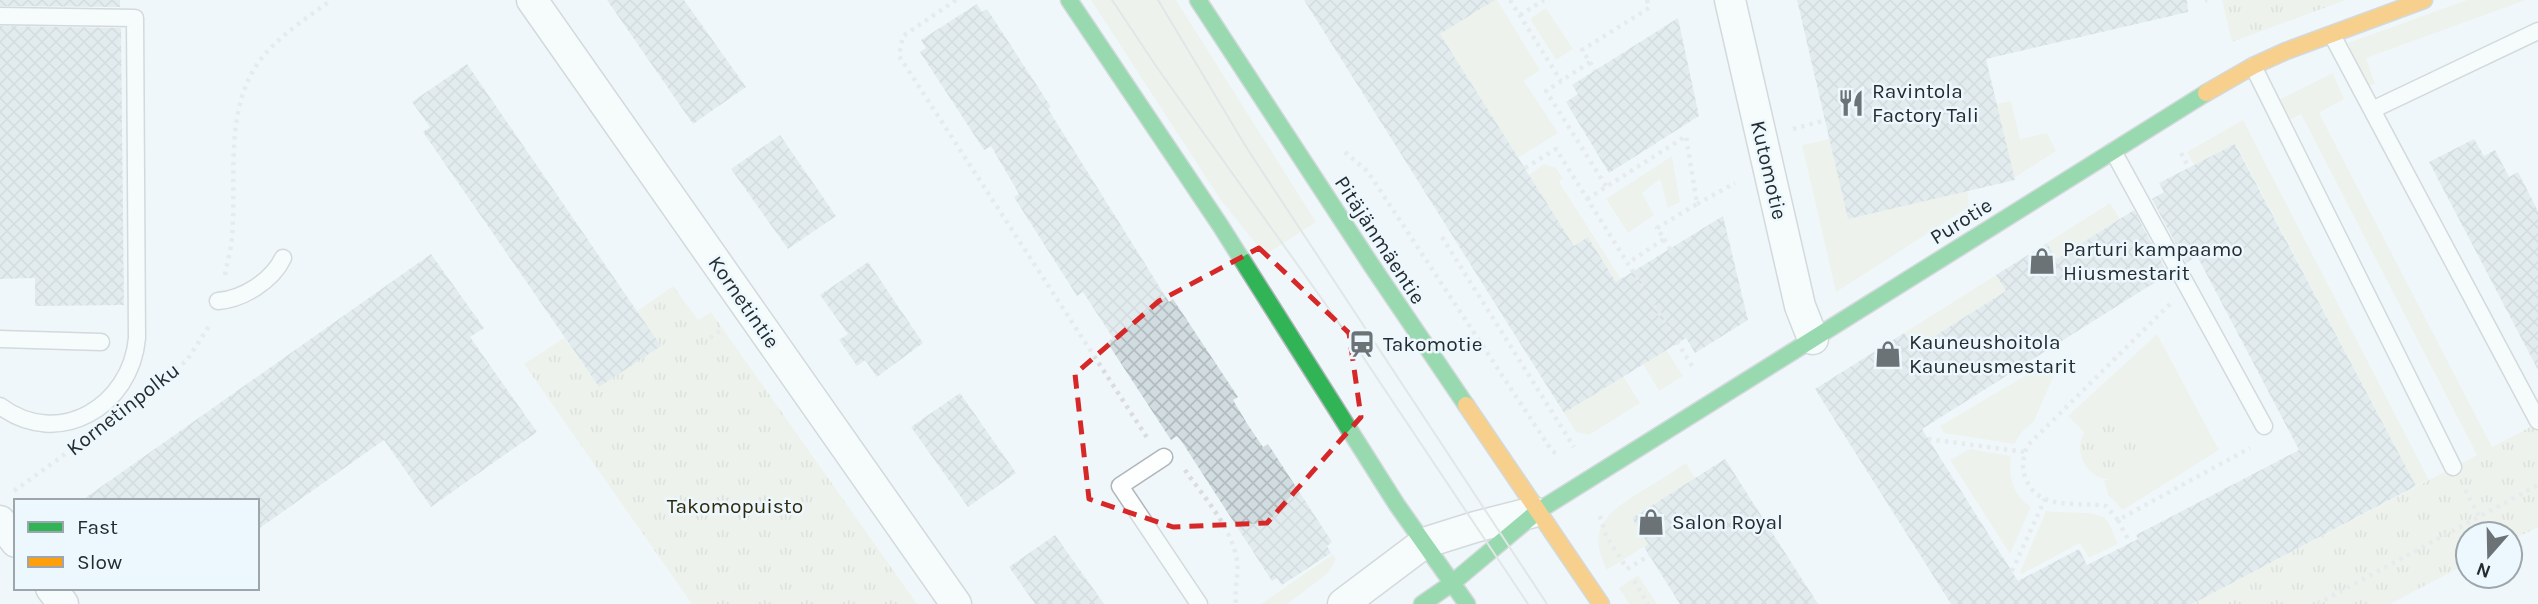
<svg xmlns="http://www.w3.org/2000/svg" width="2538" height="604" viewBox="0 0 2538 604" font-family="Karla,sans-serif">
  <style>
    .green { fill: #ecebdd }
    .park { fill: url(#park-tufts) }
    .building { fill: url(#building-cross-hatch) }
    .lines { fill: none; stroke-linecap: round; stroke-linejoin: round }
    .lane-casing { stroke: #afb5b9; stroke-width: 19 }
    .street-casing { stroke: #afb5b9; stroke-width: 33 }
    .fast-casing { stroke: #afb5b9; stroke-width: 19 }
    .slow-casing { stroke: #afb5b9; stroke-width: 19 }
    .path { stroke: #dadcdd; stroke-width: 4.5; stroke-dasharray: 3.5 5; stroke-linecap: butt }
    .lane { stroke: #fdfefe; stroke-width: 16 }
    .street { stroke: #fdfefe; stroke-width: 30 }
    .fast { stroke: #30b455; stroke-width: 16 }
    .slow { stroke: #ff9f0a; stroke-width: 16 }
    .tram { stroke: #ced0d0; stroke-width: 2 }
    .marked { fill: none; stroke: #d62828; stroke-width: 5; stroke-dasharray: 14 9; stroke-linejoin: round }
    .labels { text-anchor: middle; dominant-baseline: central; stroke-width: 5; stroke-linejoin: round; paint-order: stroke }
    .poi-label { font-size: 21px; fill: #252c30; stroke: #ecf8fe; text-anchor: start }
    .street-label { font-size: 21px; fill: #252c30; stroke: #ecf8fe }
    .park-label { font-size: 21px; fill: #31290b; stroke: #ecf8fe }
  </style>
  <defs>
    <pattern id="park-tufts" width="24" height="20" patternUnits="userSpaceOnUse" patternTransform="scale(1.75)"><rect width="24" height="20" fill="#ecebdd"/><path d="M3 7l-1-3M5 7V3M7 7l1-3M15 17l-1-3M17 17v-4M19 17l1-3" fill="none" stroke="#cacabe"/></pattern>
    <pattern id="building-cross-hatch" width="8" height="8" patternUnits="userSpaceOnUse" patternTransform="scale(1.75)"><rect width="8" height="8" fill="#d1dce0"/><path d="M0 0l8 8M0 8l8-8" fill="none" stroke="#b3bdc0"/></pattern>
  </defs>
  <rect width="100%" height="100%" fill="#f0f7fa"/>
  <path class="green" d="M1091,0H1176L1316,222L1265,255L1220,199Z
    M1480,0H1497L1540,70L1524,81L1558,133L1518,158L1440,34L1484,7Z
    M2467,0H2526L2366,58L2375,84L2365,87L2348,43Z
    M1546,8L1573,49L1556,60L1530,19Z
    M2333,73L2344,99L2319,113L2492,447L2477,455L2301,114L2274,128L2264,107Z
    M2011,101L2020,139L2047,133L2056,151L2014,178L1997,104Z
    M2243,120L2429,480L2416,486L2236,144L2194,165L2187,152Z
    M1830,139L1968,191L1969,207L1836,292L1802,145Z
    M1672,156L1680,202L1668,208L1660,179L1642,193L1654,215L1628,233L1606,199Z
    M1544,164L1556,168L1563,178L1559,182L1683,376L1659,391L1643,364L1640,319L1589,238L1574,246L1529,175Z
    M2110,203L2120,219L2057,259L2047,243Z
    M1996,275L2006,291L1914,349L1904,333Z
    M2157,334L2219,450L2123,510L2108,495L2104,480H2115L2134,425C2114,412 2106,420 2087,429L2085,433L2068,416Z
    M2052,360L2058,366L2034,421L2022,432L2014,444L1944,433L1940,426Z
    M1623,376L1640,403L1589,435L1576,432L1564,413Z
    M1970,449L2011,456C2008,476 2013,495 2031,507L2010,554L1950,460Z
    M1686,463L1695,478L1632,518L1648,544L1607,570C1586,529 1606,513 1640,492C1655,483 1671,473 1686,463Z
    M2046,511C2061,514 2098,510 2106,519C2111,525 2114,536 2118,544L2089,558L2080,543L2022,574L2020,572Z
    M1333,554L1336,559L1329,572L1322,578L1287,604H1261Z
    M1638,575L1657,604H1629L1619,588Z"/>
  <path class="park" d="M2222,0H2346L2232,42Z
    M673,286L698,320L711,312L917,604H692L524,364L564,338L599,387L660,346L637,311Z
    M2080 448a32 32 0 1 1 64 0a32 32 0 1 1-64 0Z
    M2538,423V527L2510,541V534H2468V563L2390,604H2192Z"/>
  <path class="building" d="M0,0H120V7L0,6Z
    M607,0H684L746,87L693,124Z
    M1304,0H1495L1440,34L1574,246L1588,237L1616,282L1723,216L1748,320L1695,353L1686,338L1564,413Z
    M1797,0H2187L2188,12L1986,59L2015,180L1848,219Z
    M977,4L982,12L987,9L1051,107L1048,109L1169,302L1173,299L1238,397L1233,400L1248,425L1263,447L1268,444L1332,542L1327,546L1331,553L1282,585L1277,578L1272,581L1182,442L1177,436L1171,440L1107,342L1113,338L1083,292L1077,296L1014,197L1019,194L991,146L984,150L920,52L926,48L921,40Z
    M1678,18L1699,116L1609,173L1566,102L1578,94L1572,85Z
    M0,26L121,28L124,305L35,306V278L0,279Z
    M467,64L661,346L599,387L423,132L430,127L412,102Z
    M780,135L836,216L788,249L731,169Z
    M2474,139L2484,156L2495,150L2509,177L2518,172L2538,211V370L2429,162Z
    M2235,144L2416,486L2192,604H1951L1815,389L1904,333L1914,349L2006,291L1996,275L2047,243L2057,259L2134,210L2168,274L1922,429L2018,581L2079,549L2087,565L2138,539L2136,535L2299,450L2197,256L2186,263L2152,199L2164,192L2159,183Z
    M431,254L484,328L470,337L537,432L431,507L384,440L257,530V501H81Z
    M868,262L923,343L877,377L865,360L857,366L839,340L848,334L820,295Z
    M960,393L1016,473L968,507L911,427Z
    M1725,459L1818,604H1680L1644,547L1648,544L1632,518Z
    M1055,535L1104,604H1035L1009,567Z"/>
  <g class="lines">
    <defs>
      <path id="lane" d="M0,16L135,18L137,338C131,406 59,450 0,406
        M2332,35L2538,421
        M2253,66L2453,467
        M2372,110L2538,31
        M2113,151L2264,426
        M218,301C243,299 272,281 283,258
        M0,339L101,342
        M1164,457L1120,486L1199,604"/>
      <path id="street" d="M532,0L956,604
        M1730,0L1800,306L1813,339
        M0,521L16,542
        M51,588L63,604
        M1343,604L1424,543L1475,527L1534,512"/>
      <path id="fast" d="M1069,0L1220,225L1397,505L1467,604
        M1198,0L1372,266L1466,405
        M1422,604L1451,584L1538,511L2206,93"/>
      <path id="slow" d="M2206,93L2253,66L2286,51L2424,0
        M1466,405L1601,604"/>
    </defs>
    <use href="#lane" class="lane-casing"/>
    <use href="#street" class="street-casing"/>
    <use href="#fast" class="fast-casing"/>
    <use href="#slow" class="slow-casing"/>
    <path class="path" d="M956,0L903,36L899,56L1148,439
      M1510,0L1561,81
      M2205,1L2207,0
      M1520,15L1544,0
      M1590,62L1595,71
      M1793,129L1826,120
      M1345,152L1368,172L1552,451L1559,455
      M2181,153L2189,168
      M1525,168L1556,149L1694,369
      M1606,186L1546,91L1590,62L1582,50L1649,8L1647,0
      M1587,199L1686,136L1697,204L1657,228L1664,239L1628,263
      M1697,204L1735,183
      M1442,237L1574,447
      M1664,239L1670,249
      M225,275C227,262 231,250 232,237C237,180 223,108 261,59C280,35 307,18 331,0
      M2170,304L2027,446C2023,458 2021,468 2026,479C2039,512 2079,501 2106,506L2118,520L2250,448
      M710,338L724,328
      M149,391L187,360L211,323
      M1928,439L2025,452
      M1185,470C1203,496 1228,523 1236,555C1240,572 1234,587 1236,604
      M2465,490L2479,516
      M14,491L72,449
      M1600,516L1606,536L1626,567
      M2118,520L2130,543
      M1627,569L1650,555
      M2012,571L2045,499
      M1634,581L1648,604
      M2317,604L2538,485"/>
    <use href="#lane" class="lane"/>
    <use href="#street" class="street"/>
    <use href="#fast" class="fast"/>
    <use href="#slow" class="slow"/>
    <path class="tram" d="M1112,0L1158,69L1359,351L1528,604
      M1158,0L1248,150L1547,604"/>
  </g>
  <path d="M0 0H2538V604H0ZM1259,248L1349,333L1361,417L1267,523L1173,527L1089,499L1075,374L1159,301Z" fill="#f0f7fa" fill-opacity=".55" fill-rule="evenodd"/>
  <path class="marked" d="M1259,248L1349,333L1361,417L1267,523L1173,527L1089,499L1075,374L1159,301Z"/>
  <defs>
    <symbol id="restaurant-bare" viewBox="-9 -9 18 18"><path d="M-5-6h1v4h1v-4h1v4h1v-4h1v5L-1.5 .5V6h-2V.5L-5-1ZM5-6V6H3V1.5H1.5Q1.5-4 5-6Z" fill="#6c7377" stroke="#ecf8fe" stroke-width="2.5" paint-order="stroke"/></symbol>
    <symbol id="shop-bare" viewBox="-9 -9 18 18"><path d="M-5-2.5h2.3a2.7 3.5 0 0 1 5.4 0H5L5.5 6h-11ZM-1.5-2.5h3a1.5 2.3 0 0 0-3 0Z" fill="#6c7377" stroke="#ecf8fe" stroke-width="2.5" paint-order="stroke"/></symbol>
    <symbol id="station-bare" viewBox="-9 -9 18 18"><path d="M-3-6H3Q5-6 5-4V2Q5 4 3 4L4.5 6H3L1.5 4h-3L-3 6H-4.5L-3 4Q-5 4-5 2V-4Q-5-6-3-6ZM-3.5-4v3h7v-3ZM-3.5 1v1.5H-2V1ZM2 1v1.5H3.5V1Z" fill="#6c7377" stroke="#ecf8fe" stroke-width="2.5" paint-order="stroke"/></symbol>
  </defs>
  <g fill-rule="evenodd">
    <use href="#restaurant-bare" x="1832" y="84" width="38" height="38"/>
    <use href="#shop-bare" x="2023" y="242" width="38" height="38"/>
    <use href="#station-bare" x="1343" y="325" width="38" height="38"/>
    <use href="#shop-bare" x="1869" y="335" width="38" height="38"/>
    <use href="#shop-bare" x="1632" y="503" width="38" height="38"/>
  </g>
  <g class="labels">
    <g class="poi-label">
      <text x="1872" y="91">Ravintola<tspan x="1872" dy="24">Factory Tali</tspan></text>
      <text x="2063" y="249">Parturi kampaamo<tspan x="2063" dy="24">Hiusmestarit</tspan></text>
      <text x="1909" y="342">Kauneushoitola<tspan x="1909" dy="24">Kauneusmestarit</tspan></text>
      <text x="1383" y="344">Takomotie</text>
      <text x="1672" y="522">Salon Royal</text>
    </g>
    <g class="street-label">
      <text transform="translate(1769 170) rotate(77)">Kutomotie</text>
      <text transform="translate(1961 221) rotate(-32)">Purotie</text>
      <text transform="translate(1380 240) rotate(57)">Pitäjänmäentie</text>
      <text transform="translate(744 302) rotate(55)">Kornetintie</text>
      <text transform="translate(123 409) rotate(-38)">Kornetinpolku</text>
    </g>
    <g class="park-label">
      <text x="735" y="506">Takomopuisto</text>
    </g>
  </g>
  <rect x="14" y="499" width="245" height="91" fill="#ecf8fe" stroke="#9ca6ac" stroke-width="2"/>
  <rect x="28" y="522" width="35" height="10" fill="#30b455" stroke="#9ca6ac" stroke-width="2"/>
  <text x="77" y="534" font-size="21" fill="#252c30">Fast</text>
  <rect x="28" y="557" width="35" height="10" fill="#ff9f0a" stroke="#9ca6ac" stroke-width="2"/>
  <text x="77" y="569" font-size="21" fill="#252c30">Slow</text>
  <g transform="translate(2489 555) rotate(200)"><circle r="33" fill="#ecf8fe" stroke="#9ca6ac" stroke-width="2"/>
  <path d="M0-5L12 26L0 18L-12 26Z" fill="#6c7377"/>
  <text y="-10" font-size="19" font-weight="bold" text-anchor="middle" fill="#252c30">N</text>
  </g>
</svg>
